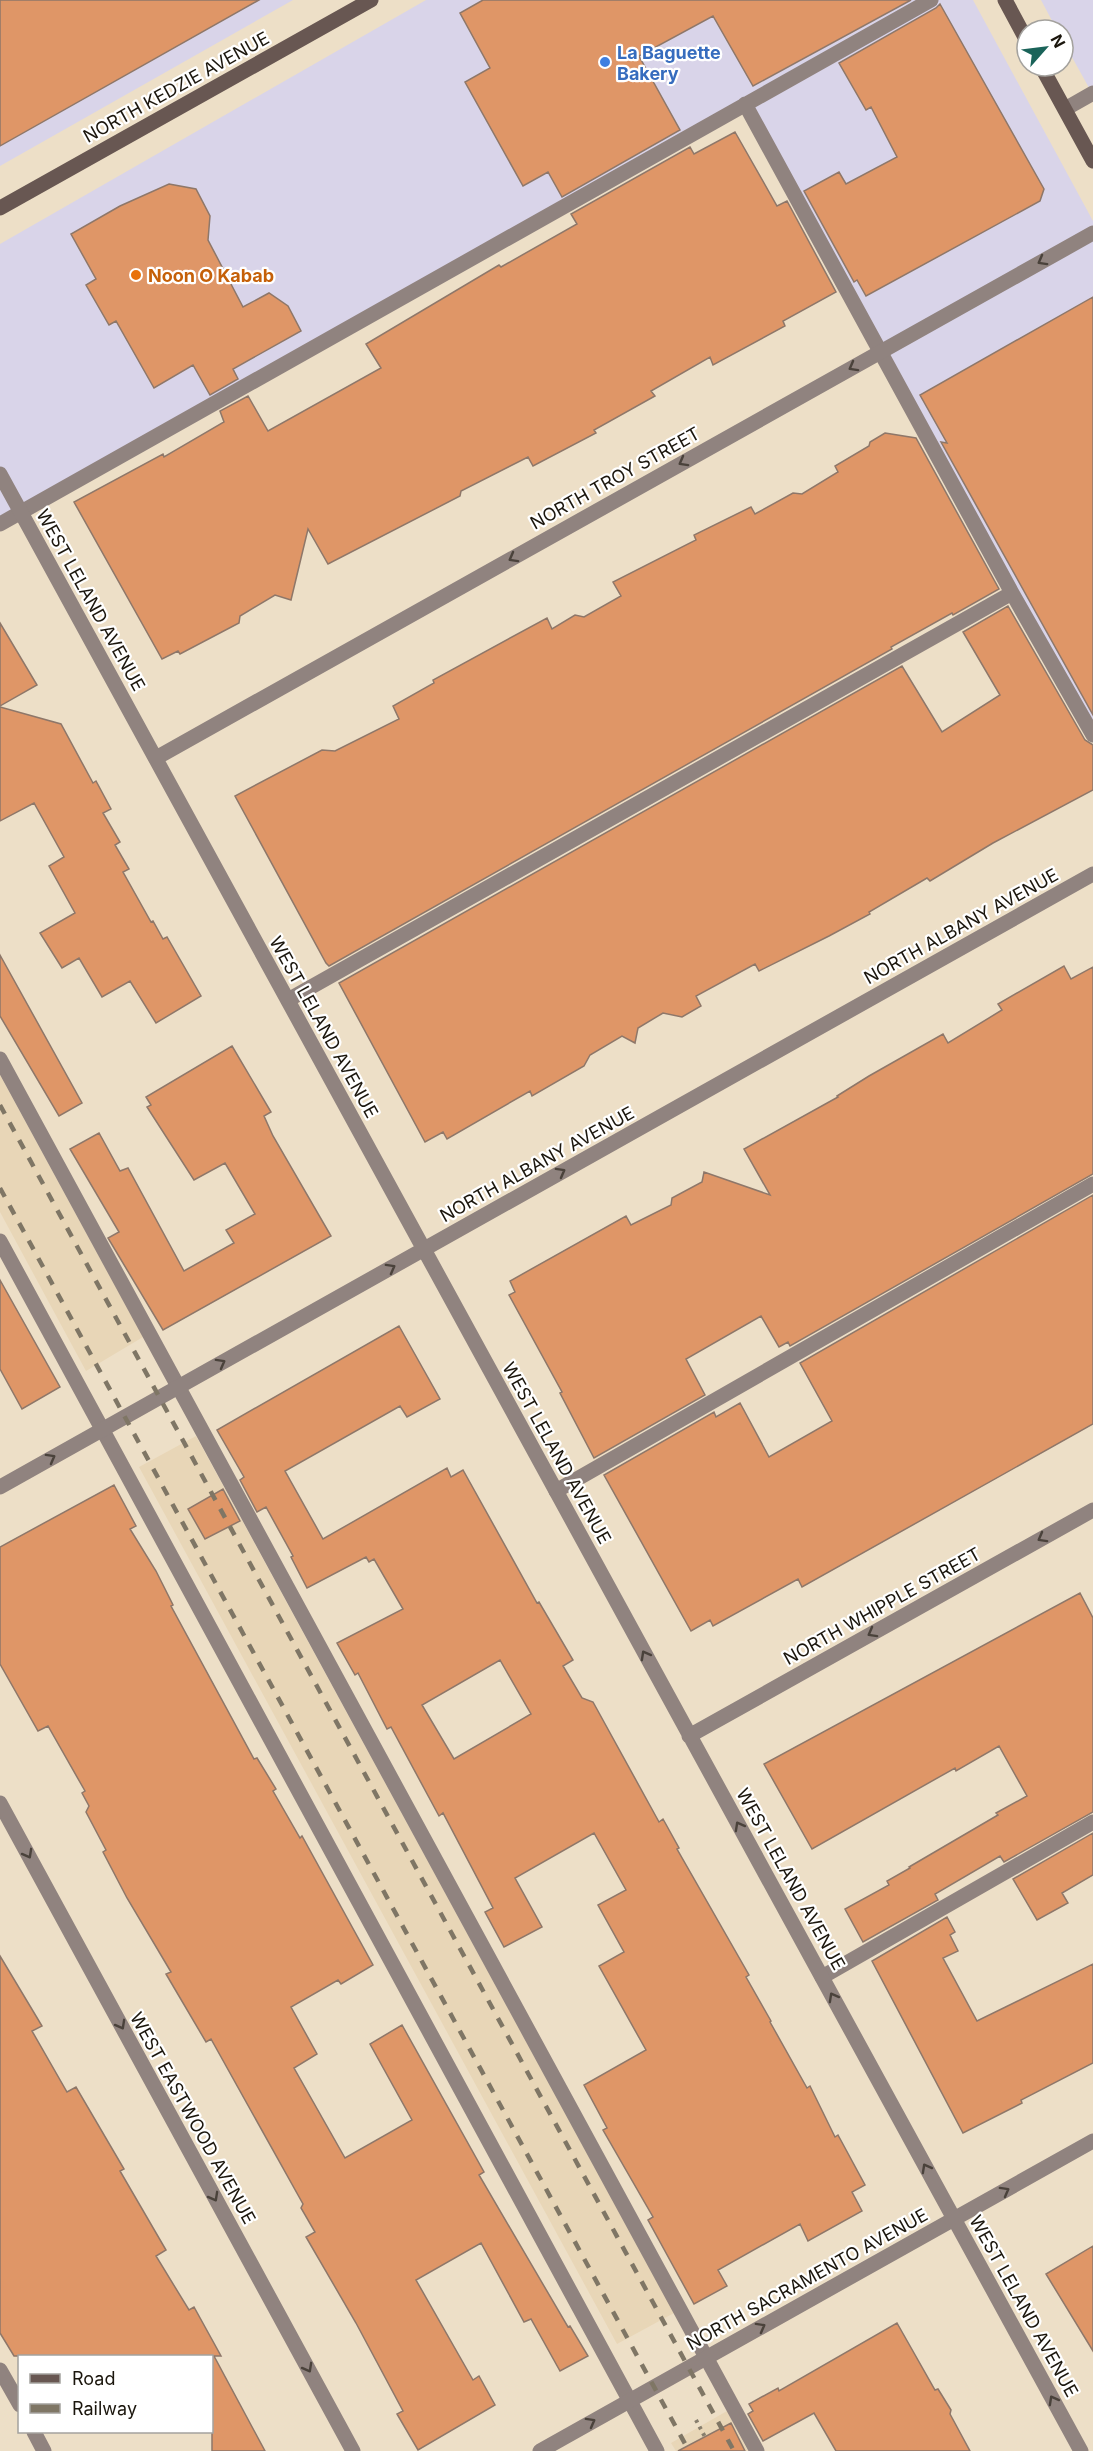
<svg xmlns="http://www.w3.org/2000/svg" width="1093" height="2451" viewBox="0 0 1093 2451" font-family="Inter,sans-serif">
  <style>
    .commercial { fill: #d9d4e9 }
    .built { fill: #e8d6b7 }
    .building { fill: #df9667; stroke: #8e7769; stroke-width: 1.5; fill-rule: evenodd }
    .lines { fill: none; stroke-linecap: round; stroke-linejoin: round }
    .path { stroke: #877e6d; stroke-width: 4; stroke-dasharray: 3 4.5; stroke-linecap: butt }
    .lane { stroke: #90837f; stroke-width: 15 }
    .street { stroke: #90837f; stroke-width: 15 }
    .secondary { stroke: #685752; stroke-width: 15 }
    .rail { stroke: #7f7665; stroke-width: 4.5; stroke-dasharray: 10 10; stroke-linecap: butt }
    .oneway { stroke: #4a423b }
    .shop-dot { fill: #3f7fe0; stroke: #fff; stroke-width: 2 }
    .food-dot { fill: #e8710a; stroke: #fff; stroke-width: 2 }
    .labels { text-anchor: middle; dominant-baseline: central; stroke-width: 4.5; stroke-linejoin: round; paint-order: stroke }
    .shop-label { font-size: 18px; font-weight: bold; fill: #366cbe; stroke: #fff; text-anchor: start }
    .street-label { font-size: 18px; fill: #1b160d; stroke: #fff }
    .food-label { font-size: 18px; font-weight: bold; fill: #c56008; stroke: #fff; text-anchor: start }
  </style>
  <rect width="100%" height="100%" fill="#eddfc7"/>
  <path class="commercial" d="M0,0H293L0,166Z
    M426,0H973L1093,221V743L739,105L0,524V244Z
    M1041,0H1093V95L1063,41V30H1057Z"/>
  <path class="built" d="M0,1075L143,1337L86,1371L0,1212Z
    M196,1436L674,2313L617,2344L139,1467Z
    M727,2411L748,2451H676L671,2443Z"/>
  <path class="building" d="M0,0H259L0,146Z
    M483,0H911L753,86L713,16L639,56L680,130L562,197L548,172L523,186L465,82L490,68L460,13Z
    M940,4L1044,189L1040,201L866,296L857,280L854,282L804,191L839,172L846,184L897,157L871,107L866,110L839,63L936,8Z
    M735,132L777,206L787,201L836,292L783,321L785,326L713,365L710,357L651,391L655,396L594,430L596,433L533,466L528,457L461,491L460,496L328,564L308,529L291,600L275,595L240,616L239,623L180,654L178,651L162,659L74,502L163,454L164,457L224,422L220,411L248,396L268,431L381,368L366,344L499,265L501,267L577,224L571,214L690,147L694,154Z
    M169,184L196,189L210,216L208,240L243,307L269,293L288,306L301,331L233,369L238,379L210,395L193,365L154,388L116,321L109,325L86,285L96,279L71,234L120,206Z
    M1093,297V715L941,442L947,443L920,395Z
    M885,433L916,438L999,589L953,615L952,613L891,647L892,649L329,966L326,963L235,796L322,750L335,751L399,719L393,706L434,683L433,680L547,618L552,629L575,615L584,617L621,596L613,582L696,540L694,535L751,507L755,514L793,493L802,494L838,472L835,466L869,446L870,442Z
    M1008,606L1085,740L1093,745V790L993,843L930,881L927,878L869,912L870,914L829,936L759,971L755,964L696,996L701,1006L682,1017L663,1013L638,1028L635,1043L622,1036L590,1055L584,1066L532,1096L530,1091L447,1139L443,1132L425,1142L339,983L902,666L942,732L1000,695L963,632Z
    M0,623L37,685L0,706Z
    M0,707L61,724L93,783L96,781L111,809L103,813L120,842L115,845L129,869L123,872L151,922L153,921L163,939L167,937L201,996L156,1023L130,981L102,997L79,958L62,968L40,933L75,913L49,866L64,857L34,803L0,821Z
    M0,955L82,1103L59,1116L0,1016Z
    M1064,966L1071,979L1093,967V1174L790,1346L788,1342L779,1347L761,1316L686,1359L705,1395L594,1458L560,1393L562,1392L509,1295L515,1292L510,1281L626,1216L631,1225L671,1205L672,1198L702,1182L704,1172L770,1195L744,1149L838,1097L837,1096L869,1076L943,1034L948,1043L1002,1010L998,1004Z
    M232,1046L271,1112L264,1116L273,1136L331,1236L163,1330L108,1238L119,1232L70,1149L99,1133L120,1171L128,1168L184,1271L234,1243L226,1230L255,1214L225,1163L194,1180L147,1107L151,1105L146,1097Z
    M1093,1195V1424L802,1587L798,1579L713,1626L710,1620L691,1631L604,1475L714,1412L716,1417L740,1403L769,1457L832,1421L800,1363Z
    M0,1280L60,1387L22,1409L0,1369Z
    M399,1326L440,1399L407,1417L400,1406L285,1471L323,1539L447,1468L451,1477L463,1470L537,1603L539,1602L573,1660L563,1666L582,1698L593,1702L659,1822L663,1819L679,1848L677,1849L749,1975L746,1977L771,2021L770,2022L807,2088L810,2086L835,2137L838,2135L865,2185L852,2192L862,2211L808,2241L800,2224L718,2270L727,2286L694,2304L648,2220L653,2217L603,2130L607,2128L584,2085L646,2050L599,1966L624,1952L598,1905L626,1890L594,1833L515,1878L542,1927L504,1947L485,1912L493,1908L443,1813L439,1816L391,1727L387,1729L358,1673L355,1675L337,1643L403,1609L374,1559L369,1562L366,1557L307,1588L291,1557L293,1556L266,1507L257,1512L240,1480L244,1477L217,1430ZM500,1660L531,1714L454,1759L422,1705Z
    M114,1485L136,1526L130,1529L156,1571L173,1605L171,1606L254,1759L257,1758L276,1789L273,1791L300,1838L302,1836L373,1965L341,1984L338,1980L291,2007L317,2054L294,2068L345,2158L412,2120L370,2044L402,2025L484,2172L479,2175L568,2327L570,2326L588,2356L560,2371L531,2319L524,2322L481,2243L416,2280L473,2380L479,2376L495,2405L418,2450L397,2414L403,2411L356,2323L306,2237L315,2232L301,2208L303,2204L211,2039L206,2042L166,1974L171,1972L127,1898L103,1852L106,1850L86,1812L89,1806L82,1793L85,1791L48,1726L38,1731L0,1664V1547Z
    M223,1489L240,1521L205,1539L188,1509Z
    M1080,1593L1093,1618V1812L1004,1862L1000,1856L935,1894L938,1900L863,1942L845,1909L889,1885L887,1881L910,1868L909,1867L998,1815L996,1813L1027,1796L999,1746L956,1771L955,1768L812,1849L764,1764Z
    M1093,1833V1875L1062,1893L1068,1903L1037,1920L1013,1879Z
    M947,1917L955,1932L950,1935L958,1951L943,1958L977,2021L1093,1964V2063L1021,2100L1022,2103L963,2133L872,1961Z
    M0,1956L42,2026L32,2031L67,2092L76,2087L124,2169L120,2171L166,2250L156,2256L189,2310L194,2307L221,2356H214L265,2451H212V2356H14L0,2333Z
    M1093,2246V2351L1046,2274Z
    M897,2323L935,2390L938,2389L951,2410L950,2414L970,2451H836L814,2413L763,2441L748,2414L753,2411L749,2404L778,2388L779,2391Z
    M731,2423L745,2451H678Z"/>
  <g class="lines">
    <path class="path" d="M696,2420L705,2437"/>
    <path class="lane" d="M745,104L1012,593L1093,735
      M1065,109L1093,93
      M0,524L931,0
      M288,1000L1012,593
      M0,1059L757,2451
      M0,1241L657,2451
      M556,1491L1093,1184
      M822,1977L1093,1822
      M0,2370L20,2405
      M34,2432L44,2451"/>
    <path class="street" d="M0,474L1081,2451
      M156,758L1093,233
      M0,1487L1093,874
      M689,1736L1093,1510
      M0,1803L353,2451
      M540,2451L1093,2141"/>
    <path class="secondary" d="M1005,0L1027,41
      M1041,66L1093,161
      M0,208L371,0"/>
    <path class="rail" d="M0,1105L734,2451
      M0,1188L689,2451"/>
  </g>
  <defs><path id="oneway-chevron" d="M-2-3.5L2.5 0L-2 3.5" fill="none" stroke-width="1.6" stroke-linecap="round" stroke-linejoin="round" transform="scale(1.5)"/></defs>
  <g class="oneway">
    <use href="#oneway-chevron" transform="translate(1042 261) rotate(151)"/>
    <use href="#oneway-chevron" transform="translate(853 367) rotate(151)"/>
    <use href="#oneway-chevron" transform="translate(683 462) rotate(151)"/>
    <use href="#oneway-chevron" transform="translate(513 558) rotate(151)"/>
    <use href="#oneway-chevron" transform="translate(561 1172) rotate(-29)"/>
    <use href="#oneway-chevron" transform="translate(391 1268) rotate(-29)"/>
    <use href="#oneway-chevron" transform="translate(221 1363) rotate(-29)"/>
    <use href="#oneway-chevron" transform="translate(51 1458) rotate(-29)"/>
    <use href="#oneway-chevron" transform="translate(1042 1538) rotate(151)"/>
    <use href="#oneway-chevron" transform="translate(872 1633) rotate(151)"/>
    <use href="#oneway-chevron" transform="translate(645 1655) rotate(-119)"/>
    <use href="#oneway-chevron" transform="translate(739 1826) rotate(-119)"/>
    <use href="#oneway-chevron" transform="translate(28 1854) rotate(61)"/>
    <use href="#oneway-chevron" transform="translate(833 1997) rotate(-119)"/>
    <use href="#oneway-chevron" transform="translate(121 2025) rotate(61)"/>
    <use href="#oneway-chevron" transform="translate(926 2168) rotate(-119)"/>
    <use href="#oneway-chevron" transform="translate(1005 2191) rotate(-29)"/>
    <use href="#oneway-chevron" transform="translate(214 2197) rotate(61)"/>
    <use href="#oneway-chevron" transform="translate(761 2327) rotate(-29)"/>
    <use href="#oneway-chevron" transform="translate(308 2368) rotate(61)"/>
    <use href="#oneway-chevron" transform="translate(1053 2400) rotate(-119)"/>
    <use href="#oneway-chevron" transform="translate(591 2422) rotate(-29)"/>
  </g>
  <circle class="shop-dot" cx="605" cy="62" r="6"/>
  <circle class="food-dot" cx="136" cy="275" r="6"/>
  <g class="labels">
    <g class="shop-label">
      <text x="617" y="52">La Baguette<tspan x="617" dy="21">Bakery</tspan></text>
    </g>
    <g class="street-label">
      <text transform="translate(176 87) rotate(-29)">NORTH KEDZIE AVENUE</text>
      <text transform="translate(615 478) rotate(-29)">NORTH TROY STREET</text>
      <text transform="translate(91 600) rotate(61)">WEST LELAND AVENUE</text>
      <text transform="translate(961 926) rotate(-29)">NORTH ALBANY AVENUE</text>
      <text transform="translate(324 1027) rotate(61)">WEST LELAND AVENUE</text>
      <text transform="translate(537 1164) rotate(-29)">NORTH ALBANY AVENUE</text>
      <text transform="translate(557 1453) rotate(61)">WEST LELAND AVENUE</text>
      <text transform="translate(882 1606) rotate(-29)">NORTH WHIPPLE STREET</text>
      <text transform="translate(791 1879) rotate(61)">WEST LELAND AVENUE</text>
      <text transform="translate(193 2118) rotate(61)">WEST EASTWOOD AVENUE</text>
      <text transform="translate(807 2279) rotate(-29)">NORTH SACRAMENTO AVENUE</text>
      <text transform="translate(1024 2306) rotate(61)">WEST LELAND AVENUE</text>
    </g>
    <g class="food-label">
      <text x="148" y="275">Noon O Kabab</text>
    </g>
  </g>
  <rect x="18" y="2355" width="195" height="78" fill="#ffffff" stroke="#a4a29e" stroke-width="1.5"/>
  <rect x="30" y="2374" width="30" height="9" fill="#685752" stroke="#a4a29e" stroke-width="1.5"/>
  <text x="72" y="2385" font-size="18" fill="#1b160d">Road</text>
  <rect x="30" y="2404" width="30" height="9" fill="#7f7665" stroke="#a4a29e" stroke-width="1.5"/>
  <text x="72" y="2415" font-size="18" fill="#1b160d">Railway</text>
  <g transform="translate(1045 48) rotate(62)"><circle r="28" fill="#ffffff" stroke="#a4a29e" stroke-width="1.5"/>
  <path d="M0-4.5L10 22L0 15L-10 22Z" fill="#1a6359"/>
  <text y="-9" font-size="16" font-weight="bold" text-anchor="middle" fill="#1b160d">N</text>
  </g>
</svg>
